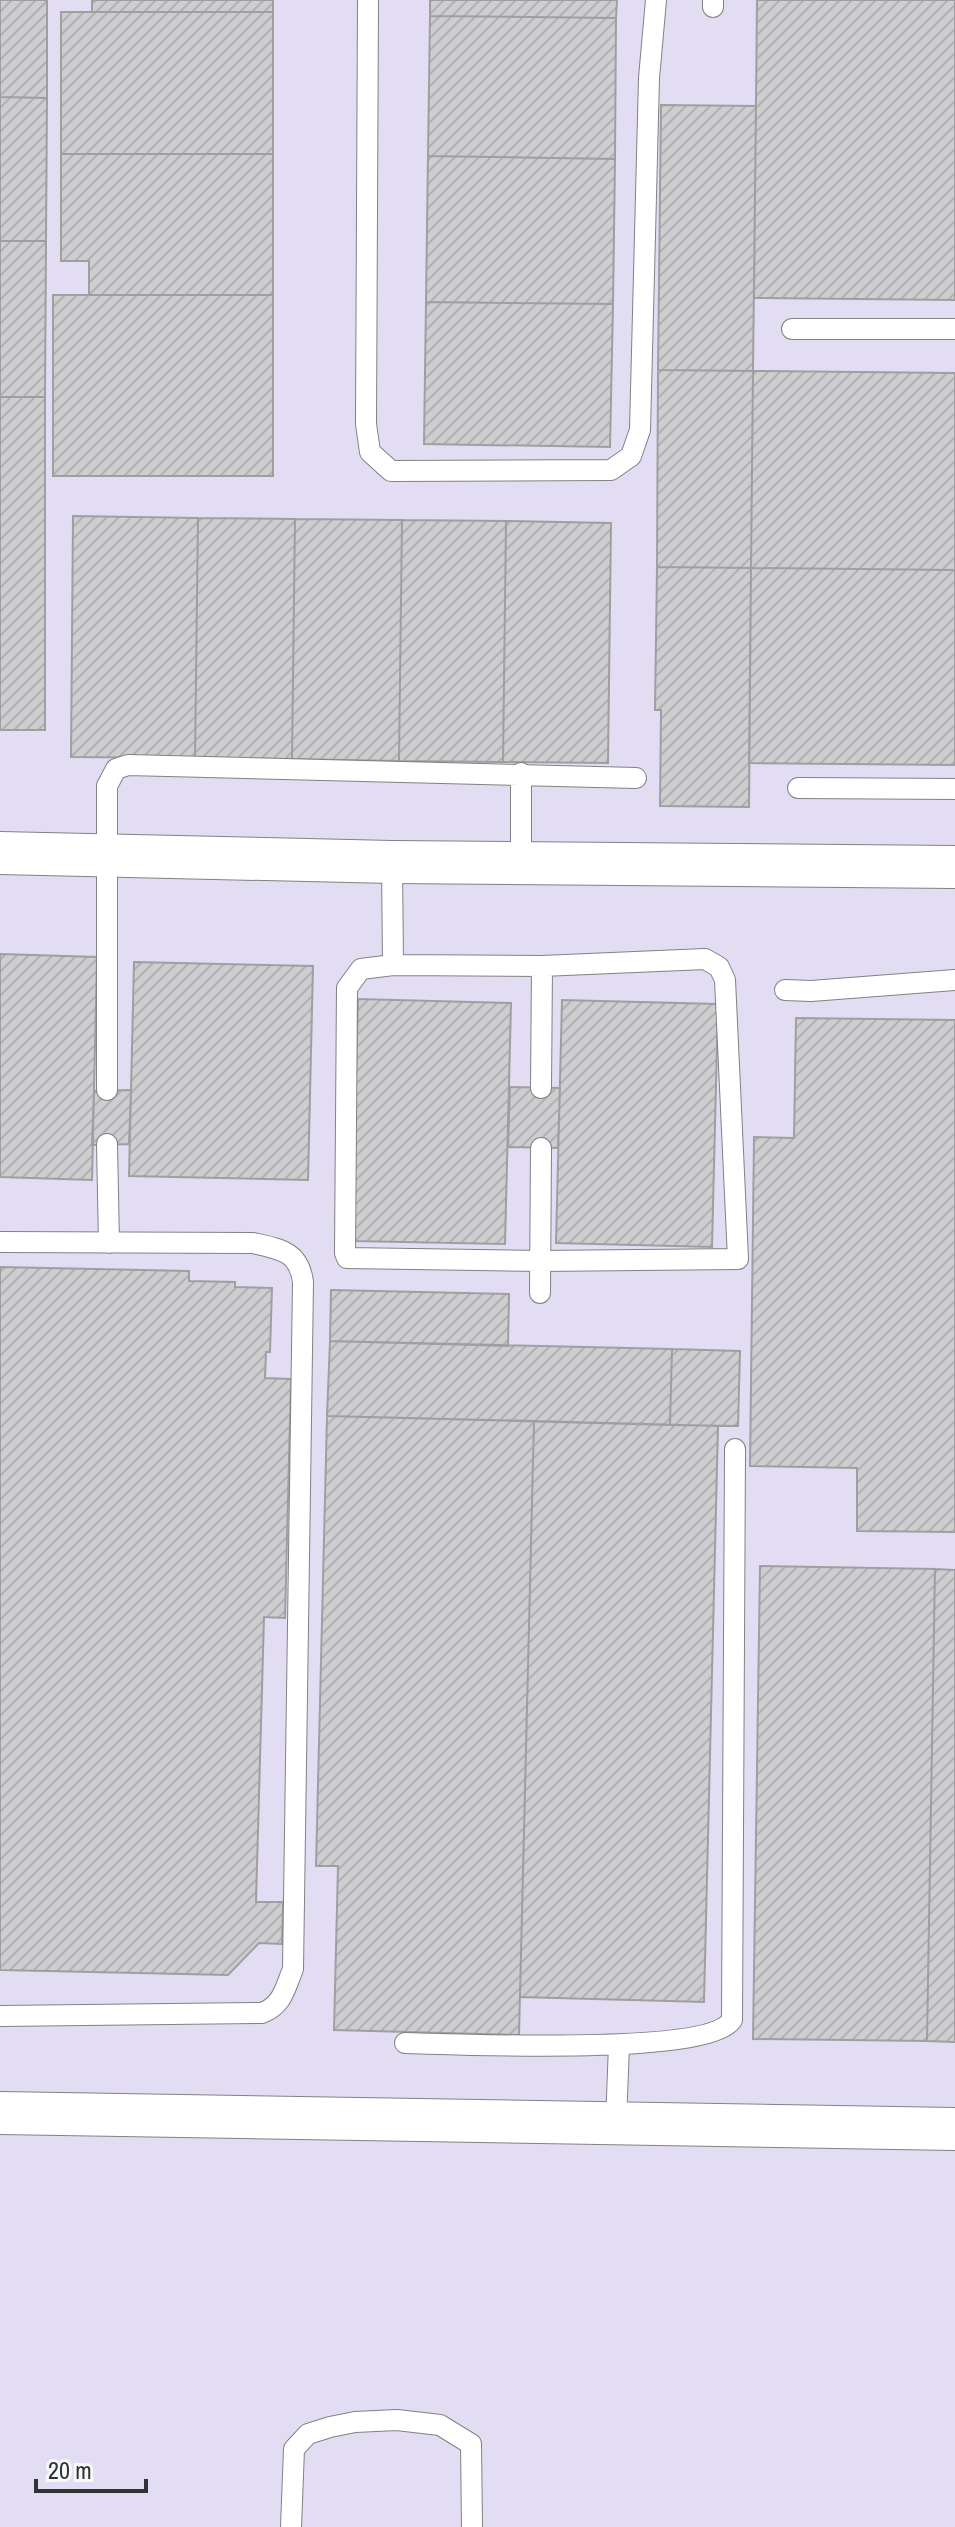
<svg xmlns="http://www.w3.org/2000/svg" width="955" height="2527" viewBox="0 0 955 2527" font-family="'Archivo Narrow',sans-serif">
  <style>
    .industrial { fill: #e3ddf3 }
    .building { fill: url(#building-hatch); stroke: #9f9fa1; stroke-width: 2 }
    .lines { fill: none; stroke-linecap: round; stroke-linejoin: round }
    .service-casing { stroke: #818284; stroke-width: 22 }
    .minor-casing { stroke: #818284; stroke-width: 44 }
    .service { stroke: #fff; stroke-width: 20 }
    .minor { stroke: #fff; stroke-width: 42 }
  </style>
  <defs>
    <pattern id="building-hatch" width="6" height="6" patternUnits="userSpaceOnUse" patternTransform="scale(2)"><rect width="6" height="6" fill="#ceced0"/><path d="M-1 1l2-2M0 6l6-6M5 7l2-2" fill="none" stroke="#b1b1b3"/></pattern>
  </defs>
  <rect width="100%" height="100%" fill="#e9ebec"/>
  <path class="industrial" d="M0,0H955V2527H0Z"/>
  <path class="building" d="M0,0H47V98L0,97Z
    M92,0H273V12H92Z
    M430,0H617L616,18L430,16Z
    M757,0H955V300L754,298Z
    M61,12H273V154H61Z
    M430,16L616,18L615,159L428,156Z
    M0,97L47,98L46,241H0Z
    M661,105L756,106L753,371L658,370Z
    M61,154H273V295H89V261H61Z
    M428,156L615,159L613,304L426,302Z
    M0,241H46L45,397H0Z
    M53,295H273V476H53Z
    M426,302L613,304L610,447L424,444Z
    M658,370L753,371L751,568L657,567Z
    M753,371L955,373V570L751,568Z
    M0,397H45V730H0Z
    M73,516L198,518L195,758L71,757Z
    M198,518L295,519L292,759L195,758Z
    M295,519L402,520L399,761L292,759Z
    M402,520L506,521L503,762L399,761Z
    M506,521L611,523L608,763L503,762Z
    M657,567L751,568L749,807L660,806L661,710H655Z
    M751,568L955,570V765L749,763Z
    M0,954L97,957L92,1180L0,1177Z
    M134,962L313,966L308,1180L129,1176Z
    M358,999L511,1003L505,1244L352,1241Z
    M562,1000L718,1004L712,1247L556,1243Z
    M796,1018L955,1020V1532L857,1531V1468L750,1466L754,1137L794,1138Z
    M510,1087L560,1088L558,1148L508,1147Z
    M131,1090L129,1144L92,1145L94,1091Z
    M0,1267L189,1271V1281L235,1282V1287L272,1288L270,1352H266L265,1378L291,1379L285,1618L264,1617L256,1902H283L282,1944L259,1943L228,1975L0,1970Z
    M331,1290L509,1294L508,1346L330,1341Z
    M330,1341L672,1349L670,1425L327,1416Z
    M672,1349L740,1351L738,1426L670,1425Z
    M327,1416L534,1421L519,2035L334,2030L338,1866H316Z
    M534,1421L718,1426L704,2002L520,1997Z
    M760,1566L935,1569L927,2041L753,2039Z
    M935,1569L955,1570V2042L927,2041Z"/>
  <g class="lines">
    <defs>
      <path id="service" d="M368,0L366,424L370,452L391,471L611,470L631,456L640,430L649,78L656,0
        M713,0V7
        M792,329H955
        M521,773V861
        M798,788L955,789
        M392,862L393,965L361,969L347,988L345,1253L347,1258L540,1261L738,1259L725,980L719,967L705,959L542,966L393,965
        M785,990L811,991L955,980
        M541,1088L542,966
        M107,1090V786L116,769L128,765L636,778
        M107,1144L109,1243
        M0,1242L253,1243C280,1249 299,1251 303,1282L293,1969C285,1988 283,2005 262,2013L0,2016
        M540,1293L541,1148
        M405,2043C456,2044 708,2056 732,2020L735,1449
        M616,2123L619,2045
        M291,2527L294,2449L308,2434L330,2427L355,2422L397,2420L440,2425L471,2444L472,2527"/>
      <path id="minor" d="M0,853L392,862L955,867
        M0,2113L955,2129"/>
    </defs>
    <use href="#service" class="service-casing"/>
    <use href="#minor" class="minor-casing"/>
    <use href="#service" class="service"/>
    <use href="#minor" class="minor"/>
  </g>
  <path d="M36 2479v12h110v-12" fill="none" stroke="#313233" stroke-width="4"/>
  <text x="48" y="2479" font-size="24" fill="#313233" stroke="#f6f8fa" stroke-width="6" paint-order="stroke">20 m</text>
</svg>
